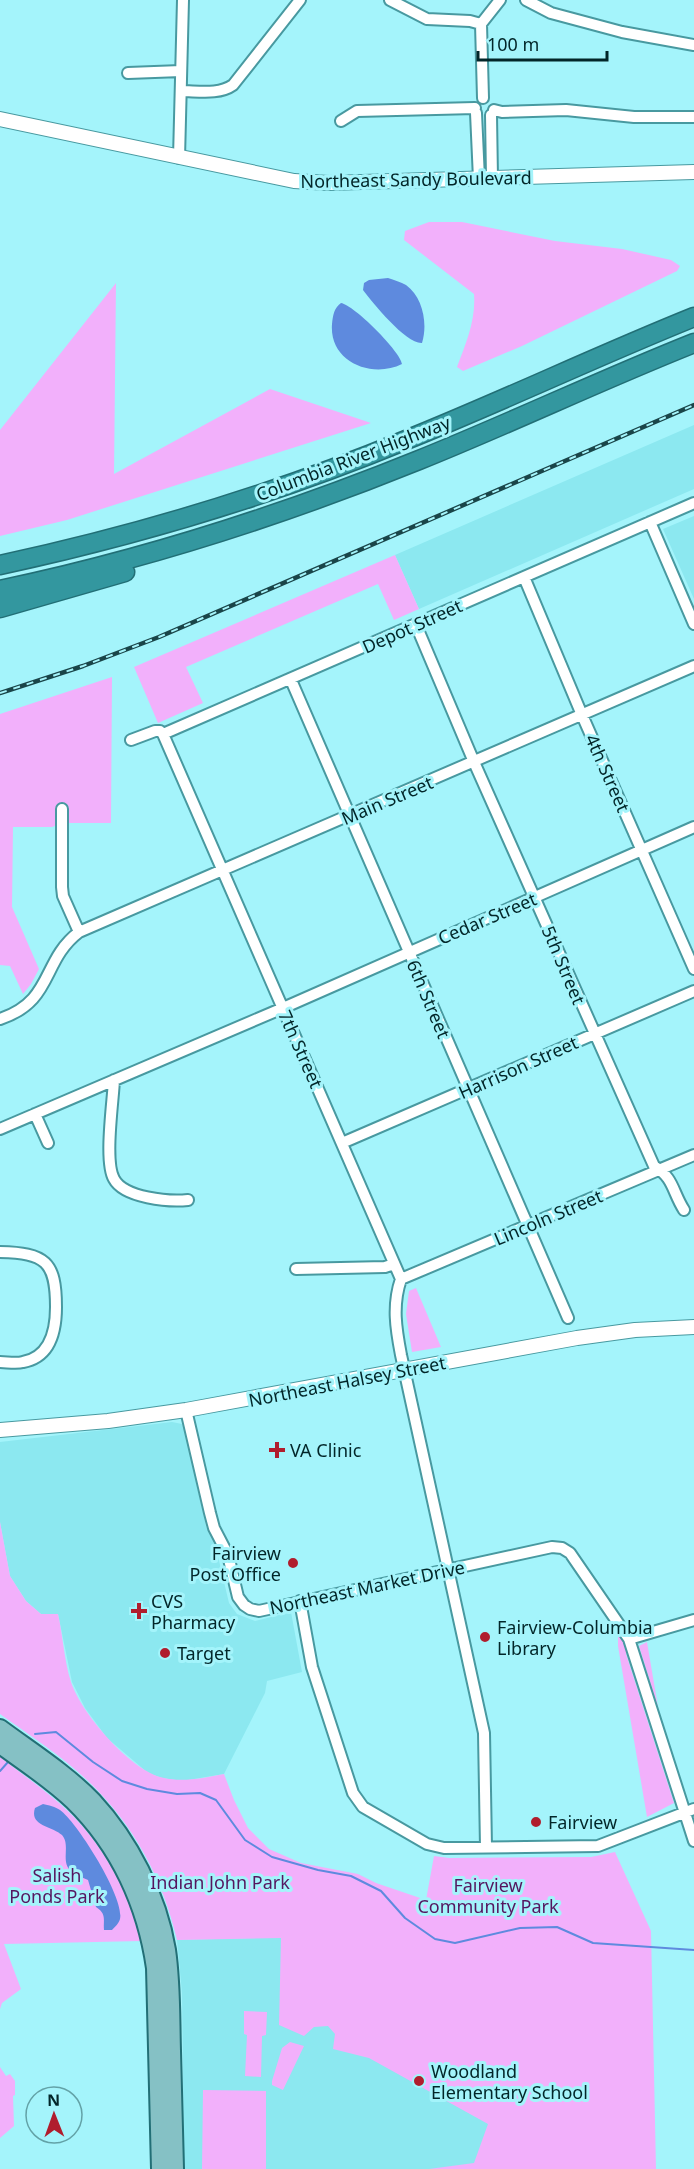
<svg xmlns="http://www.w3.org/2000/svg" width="694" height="2169" viewBox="0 0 694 2169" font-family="'Noto Sans',sans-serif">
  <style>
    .built { fill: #8ce8f0 }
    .green { fill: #f2b0fb }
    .water { fill: #5e8ade }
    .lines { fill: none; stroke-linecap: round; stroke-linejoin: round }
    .stream { stroke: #5e8ade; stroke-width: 2 }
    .street-casing { stroke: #4899a0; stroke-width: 14 }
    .secondary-casing { stroke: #4899a0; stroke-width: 16 }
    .primary-casing { stroke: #226f76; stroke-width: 20 }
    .highway-casing { stroke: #226f76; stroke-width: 21 }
    .street { stroke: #fff; stroke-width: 10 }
    .secondary { stroke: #fff; stroke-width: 14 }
    .primary { stroke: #85c1c5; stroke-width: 16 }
    .highway { stroke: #33979f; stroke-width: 18 }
    .rail-casing { stroke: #1a4549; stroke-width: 4.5 }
    .rail { stroke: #a4f4fb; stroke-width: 2; stroke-dasharray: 7; stroke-linecap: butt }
    .poi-dot { fill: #b01d2d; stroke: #a4f4fb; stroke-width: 2 }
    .labels { text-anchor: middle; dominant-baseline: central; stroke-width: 6; stroke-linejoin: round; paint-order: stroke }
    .street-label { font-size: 18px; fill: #022629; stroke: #a4f4fb }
    .poi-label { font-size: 18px; fill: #022629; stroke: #a4f4fb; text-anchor: start }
    .park-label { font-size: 18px; fill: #55165f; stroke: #a4f4fb }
  </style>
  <rect width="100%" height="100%" fill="#a4f4fb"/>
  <path class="built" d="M694,425V489L419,609L395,555Z
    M694,516V599L663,529Z
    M172,1422L182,1424L184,1428L206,1526L216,1548L229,1603L237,1614L255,1621L291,1612L302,1672L267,1681L265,1693L224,1774L182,1781L162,1778L148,1773L107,1738L85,1708L72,1682L58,1614H41L26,1601L10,1576L0,1522V1442Z
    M423,1934L656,2169H184L182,1993L177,1940Z"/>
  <path class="green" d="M429,222H462L555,241L622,249L671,260L680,266L677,271L522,346L463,371L457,367C466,343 476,320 474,294L404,240L405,231Z
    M116,283L114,474L270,389L371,423L67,520L0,536V430Z
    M395,555L419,609L394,620L378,584L186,667L203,703L158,723L134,667Z
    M112,677L111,823H62L52,827H13L12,907L39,969L31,984L23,994L10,966L0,965V714Z
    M416,1288L441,1347L412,1352L406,1314L409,1291Z
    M0,1522L10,1576L26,1601L41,1614H58C63,1636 64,1660 71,1682C81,1713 129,1768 160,1777C181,1783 203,1778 224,1774L234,1800L248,1828L269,1849L301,1863L358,1874L376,1883L426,1900L434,1856L449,1858L591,1857L615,1852L651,1931L656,2169H429L474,2163L488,2124L369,2058L333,2049L335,2034L328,2026L314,2027L304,2036L279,2025L281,1938L177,1940C163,1879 134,1825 88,1781C62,1756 29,1735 0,1714Z
    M618,1633H620L627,1646L626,1654L674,1803L647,1817L618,1646Z
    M647,1642L658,1707L639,1646Z
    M0,1757C17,1770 35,1783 52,1797C97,1833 127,1885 141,1941L4,1944L21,1989L2,2003L0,2009Z
    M244,2011L267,2012L266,2035L262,2036L261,2077L245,2076L247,2035L244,2034Z
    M290,2042L304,2046L283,2090L272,2085V2081L282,2048Z
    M0,2067L6,2076L10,2074L15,2081V2095L13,2096L14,2126L0,2138Z
    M203,2090L266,2091V2169H202Z"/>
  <path class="water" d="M388,278C394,280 401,282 406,285C423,297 428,324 422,343C406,344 373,303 363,290L364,283L369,280Z
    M341,303C354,305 401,352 402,364C372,379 329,362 332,324C333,315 334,308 341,303Z
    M43,1804C48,1805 56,1807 60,1810C77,1822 125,1898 120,1919C119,1923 115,1927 112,1930H104C103,1920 107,1914 96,1907L88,1880C82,1877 75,1875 71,1871C60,1862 71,1845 62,1835C52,1826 29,1826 35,1808Z"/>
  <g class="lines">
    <path class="stream" d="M35,1734L56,1732L93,1762L122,1781L147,1789L177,1794L200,1793L216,1800L245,1840L272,1857L318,1870L351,1876L381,1891L405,1918L435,1939L455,1943L520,1928L557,1927L593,1943L694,1950
      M0,1771L8,1762"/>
    <defs>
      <path id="street" d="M390,0L427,19L470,21L481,24
        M526,0L551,13L622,32L694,45
        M481,24L483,98
        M481,24L500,0
        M128,73L181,71
        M181,91C198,91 219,95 233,85L300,0
        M494,110L502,112L566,110L634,117H694
        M476,113L479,179
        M491,115L492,178
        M341,121L357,111L475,108
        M179,158L183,0
        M650,522L694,624
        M524,577L582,715L694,969
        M416,625L474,762L654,1166C674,1178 672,1191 684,1210
        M291,680L568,1318
        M163,734L401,1279C392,1305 396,1329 401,1355L484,1733L486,1847
        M131,740L155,731H160L163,734L694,503
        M62,809V887L63,896L79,932
        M0,1019C54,1001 41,961 79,932L694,666
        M114,1080C113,1102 104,1162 114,1179C124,1198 169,1202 188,1200
        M35,1114L48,1143
        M0,1129L283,1008L694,827
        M342,1143L694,991
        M0,1252C45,1253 56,1261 56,1307C56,1330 51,1357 23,1362C16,1364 7,1362 0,1362
        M296,1269L385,1267L394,1264
        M401,1279L694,1155
        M186,1410L210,1513L214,1528L228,1555L238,1597L244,1605L250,1609L259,1611L552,1547L562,1548L570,1553L629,1639L694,1841
        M300,1601L312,1667L353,1793L363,1807L427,1844L444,1848L598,1846L694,1809
        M629,1639L694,1620"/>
      <path id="secondary" d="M0,119L294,181L329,183L694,172
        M0,1430L108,1421L186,1410L577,1338L635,1330L694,1327"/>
      <path id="primary" d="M0,1728C31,1751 66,1773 93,1801C130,1841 158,1896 167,1950C172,1984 171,2017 172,2051C173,2090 174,2130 175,2169
        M0,1745C25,1763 51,1780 73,1801C119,1846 146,1905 155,1968L160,2169"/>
      <path id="highway" d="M0,565C139,535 275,494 406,440C503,401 597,356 694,317
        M0,590C143,560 283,515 419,460C511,423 601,380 694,343
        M0,608L125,572"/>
    </defs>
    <use href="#street" class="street-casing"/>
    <use href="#secondary" class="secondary-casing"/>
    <use href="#primary" class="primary-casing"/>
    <use href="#highway" class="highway-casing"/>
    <use href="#street" class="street"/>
    <use href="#secondary" class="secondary"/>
    <use href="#primary" class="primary"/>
    <use href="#highway" class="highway"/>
    <defs>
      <path id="rail" d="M0,693L83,666L159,637L694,405"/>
    </defs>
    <use href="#rail" class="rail-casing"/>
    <use href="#rail" class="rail"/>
  </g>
  <g class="poi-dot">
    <path d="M274 1441h6v6h6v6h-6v6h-6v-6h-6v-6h6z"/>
    <circle cx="293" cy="1563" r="6"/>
    <path d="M136 1602h6v6h6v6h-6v6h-6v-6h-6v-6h6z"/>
    <circle cx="485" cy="1637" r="6"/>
    <circle cx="165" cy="1653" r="6"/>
    <circle cx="536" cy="1822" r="6"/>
    <circle cx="419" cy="2081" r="6"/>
  </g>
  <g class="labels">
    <g class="street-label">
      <text transform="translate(416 179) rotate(-1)">Northeast Sandy Boulevard</text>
      <text transform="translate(353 458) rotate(-21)">Columbia River Highway</text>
      <text transform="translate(412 626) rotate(-24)">Depot Street</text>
      <text transform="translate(608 773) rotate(66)">4th Street</text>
      <text transform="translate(387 800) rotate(-23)">Main Street</text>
      <text transform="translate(487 918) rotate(-23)">Cedar Street</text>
      <text transform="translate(564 965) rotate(67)">5th Street</text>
      <text transform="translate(429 999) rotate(67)">6th Street</text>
      <text transform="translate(301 1049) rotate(66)">7th Street</text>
      <text transform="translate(518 1067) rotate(-24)">Harrison Street</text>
      <text transform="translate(548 1217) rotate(-23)">Lincoln Street</text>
      <text transform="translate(347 1381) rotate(-11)">Northeast Halsey Street</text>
      <text transform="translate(367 1587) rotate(-12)">Northeast Market Drive</text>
    </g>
    <g class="poi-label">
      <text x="290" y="1450">VA Clinic</text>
      <text x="281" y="1553" text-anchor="end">Fairview<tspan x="281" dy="21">Post Office</tspan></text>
      <text x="151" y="1601">CVS<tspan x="151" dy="21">Pharmacy</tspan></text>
      <text x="497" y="1627">Fairview-Columbia<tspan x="497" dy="21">Library</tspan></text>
      <text x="177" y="1653">Target</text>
      <text x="548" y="1822">Fairview</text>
      <text x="431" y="2071">Woodland<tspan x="431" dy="21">Elementary School</tspan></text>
    </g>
    <g class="park-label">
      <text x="57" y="1875">Salish<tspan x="57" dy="21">Ponds Park</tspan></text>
      <text x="220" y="1882">Indian John Park</text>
      <text x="488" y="1885">Fairview<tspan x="488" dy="21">Community Park</tspan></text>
    </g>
  </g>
  <g transform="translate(54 2115) rotate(359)"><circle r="28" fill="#a4f4fb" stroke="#63a2a7" stroke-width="1.5"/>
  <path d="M0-4.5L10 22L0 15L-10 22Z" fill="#b01d2d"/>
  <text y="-9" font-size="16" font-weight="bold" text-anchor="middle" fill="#022629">N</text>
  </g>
  <path d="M478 51v9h129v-9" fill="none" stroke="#022629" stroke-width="3"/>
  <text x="487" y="51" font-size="18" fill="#022629" stroke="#a4f4fb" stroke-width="4.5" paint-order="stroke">100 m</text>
</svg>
